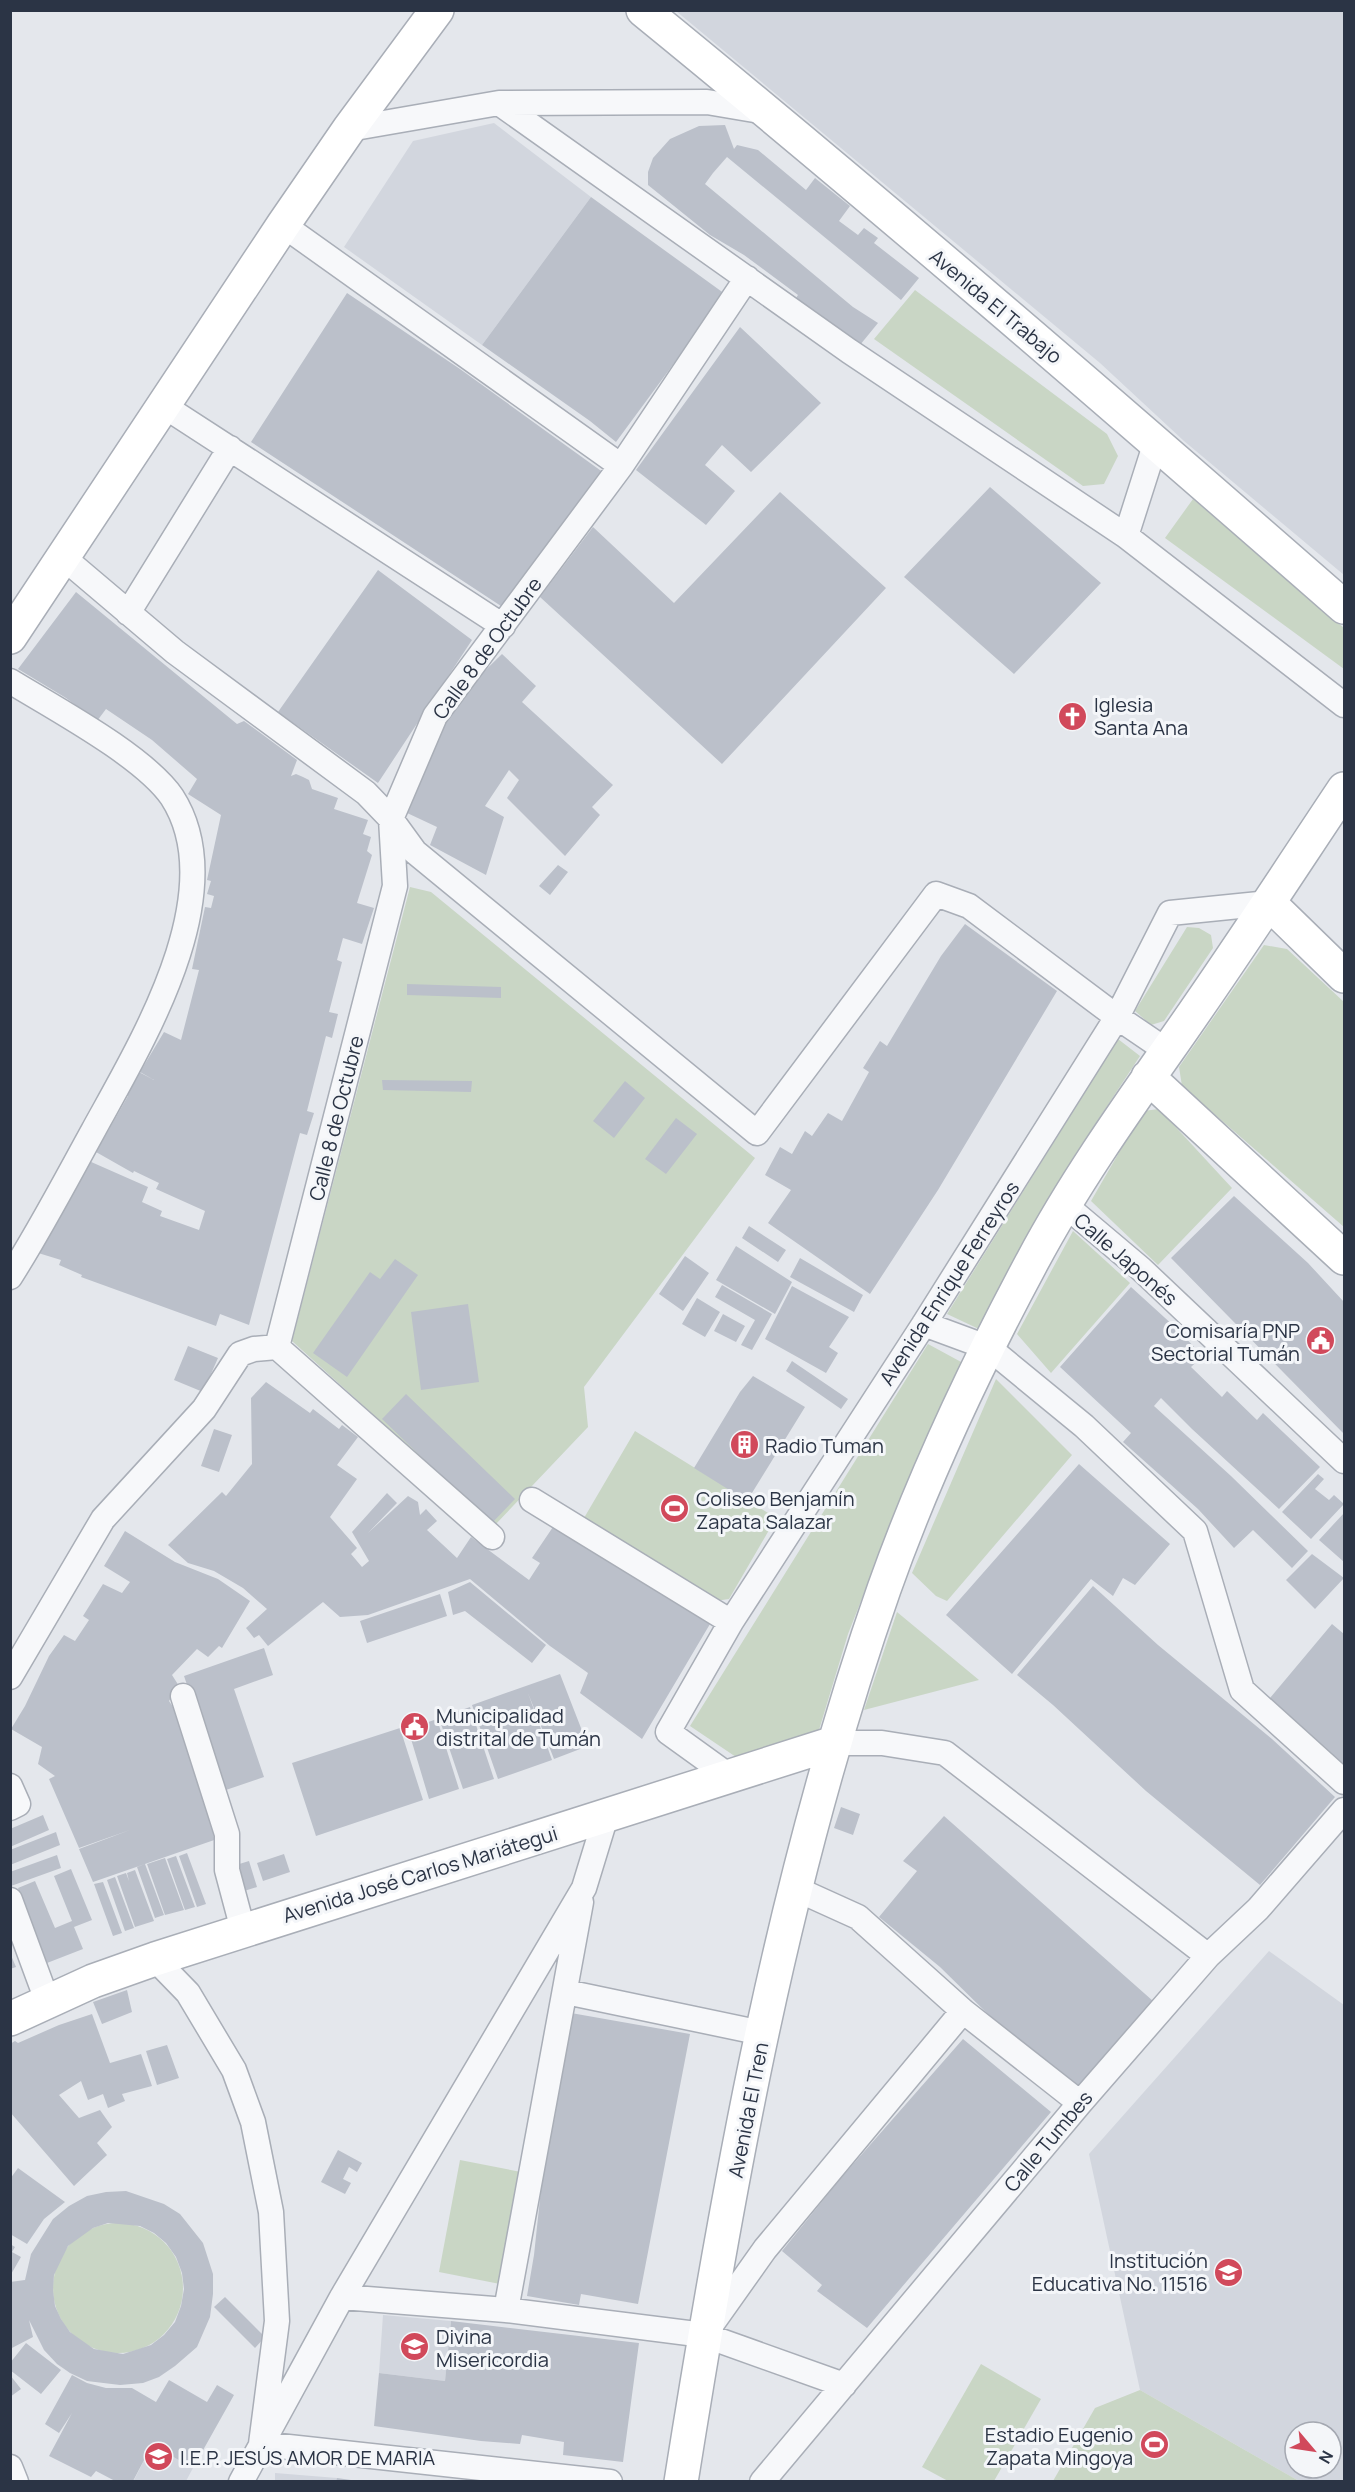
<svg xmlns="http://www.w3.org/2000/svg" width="1355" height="2492" viewBox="0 0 1355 2492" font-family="Manrope,sans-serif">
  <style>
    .built { fill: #d2d6de; fill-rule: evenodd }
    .green { fill: #c9d6c5 }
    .building { fill: #bbc0ca; fill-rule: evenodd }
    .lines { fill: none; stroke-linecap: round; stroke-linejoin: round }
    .street-casing { stroke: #a9aeb7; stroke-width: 27 }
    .secondary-casing { stroke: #a9aeb7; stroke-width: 36 }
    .street { stroke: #f7f8fa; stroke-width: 24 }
    .secondary { stroke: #fff; stroke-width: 33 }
    .labels { text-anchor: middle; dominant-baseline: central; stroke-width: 6; stroke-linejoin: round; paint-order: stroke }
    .street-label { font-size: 20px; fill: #2b3445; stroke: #f4f6f9 }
    .poi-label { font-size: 20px; fill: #2b3445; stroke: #f4f6f9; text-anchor: start }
  </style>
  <rect width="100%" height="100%" fill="#e4e7ec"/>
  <path class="built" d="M676,11H1344V575L1184,441L1100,363Z
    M494,123L591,197L482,345L344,247L413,141Z
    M1269,1951L1344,2005V2481H1299L1140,2390L1089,2154ZM1295,2432H1331V2468H1295Z
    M383,2315L451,2321L445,2381L379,2373Z
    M152,2445L193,2468L186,2481L133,2482Z
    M275,2473L337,2478L336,2481L275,2482Z"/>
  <path class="green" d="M915,290L1107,434L1118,456L1104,484L1083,486L874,339Z
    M1193,499L1344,628V669L1165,538Z
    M410,887L431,892L755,1158L584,1387L588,1427L495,1525L292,1341Z
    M1187,927L1199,928L1211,935L1213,948L1164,1021L1151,1025L1135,1011Z
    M1264,945L1287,949L1344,1002V1227L1182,1086L1179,1067Z
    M1118,1039L1140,1056L1073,1158L981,1330L947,1314Z
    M1159,1109L1232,1188L1158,1265L1091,1201L1143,1111Z
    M1073,1231L1130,1283L1051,1373L1017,1334Z
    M928,1344L963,1363L885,1540L848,1634L819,1730L736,1757L690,1726Z
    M996,1379L1072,1455L947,1601L936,1596L912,1573Z
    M635,1431L776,1518L729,1599L715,1601L584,1518Z
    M897,1612L979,1680L864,1710Z
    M460,2160L521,2172L500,2284L439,2272Z
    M53 2288a65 65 0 1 1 130 0a65 65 0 1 1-130 0Z
    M981,2364L1041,2399L994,2481H948L922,2467Z
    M1140,2390L1299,2481H1053L1095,2408Z"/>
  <path class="building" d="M725,125L734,149L737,145L758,150L806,190L815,178L850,206L839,221L858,235L864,228L878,238L874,243L919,278L901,300L727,157L713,173L705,184L853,307L878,323L860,345L814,310L812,313L794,301L798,295L744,255L710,235L648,185V172L653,158L670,139L699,126Z
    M591,197L725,294L616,442L590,421L482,345Z
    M347,293L460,369L604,473L501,606L251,442Z
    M740,327L821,403L751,472L722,445L705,465L735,491L706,525L636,470Z
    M990,487L1101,583L1014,674L904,577Z
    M780,492L886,588L722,764L540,597L593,527L674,603Z
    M378,570L472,640L378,783L278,712Z
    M76,592L237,724L244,721L297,760L291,776L296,774L303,777L309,780L312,789L338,798L334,809L368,820L363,834L371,837L367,851L372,855L357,903L374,908L362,944L343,938L337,960L342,962L329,1012L338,1014L332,1038L326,1036L307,1111L314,1113L307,1135L300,1133L249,1325L220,1314L216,1326L81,1277L82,1275L59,1265L61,1260L35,1252L89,1161L148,1187L142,1202L162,1211L160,1216L199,1230L205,1211L156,1189L159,1183L134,1171L133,1173L96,1152L128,1096L124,1094L137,1071L154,1080L140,1072L164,1032L181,1040L199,970L192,969L205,907L211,908L214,896L207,894L211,881L207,880L221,815L188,794L197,779L152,740L106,709L97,721L66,698L18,669Z
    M502,654L536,686L522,702L613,785L592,807L600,815L565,856L507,798L519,780L509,770L485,806L504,817L486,875L430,845L437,827L405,812L444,724L462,693Z
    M558,865L568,872L550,895L539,886Z
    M965,924L1057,991L938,1190L870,1294L768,1223L791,1190L765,1175L780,1147L792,1154L805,1131L812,1136L828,1113L842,1121L869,1072L863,1068L880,1041L887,1046L941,956Z
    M407,984L501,987V998L407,995Z
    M382,1080L472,1081L471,1092L383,1090Z
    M625,1081L645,1098L614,1138L593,1121Z
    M676,1118L697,1134L666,1174L645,1159Z
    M1234,1196L1308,1263L1344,1302V1434L1171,1258Z
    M749,1226L786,1250L778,1262L742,1238Z
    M736,1246L792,1282L775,1314L716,1280Z
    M685,1256L709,1273L683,1311L659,1294Z
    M800,1258L863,1295L854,1312L790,1277Z
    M395,1259L418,1275L347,1377L313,1353L370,1272L380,1279Z
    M722,1285L772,1314L752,1350L741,1345L755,1320L715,1297Z
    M792,1286L849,1317L829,1347L838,1353L826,1373L765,1339Z
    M1131,1287L1175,1327L1203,1356L1191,1367L1222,1397L1227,1391L1257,1420L1263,1413L1320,1467L1279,1509L1192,1429L1161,1398L1154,1406L1231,1476L1308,1551L1292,1568L1253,1530L1234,1548L1198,1509L1123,1442L1131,1433L1060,1367Z
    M697,1298L720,1312L705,1337L682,1324Z
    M468,1304L479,1382L421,1390L411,1312Z
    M723,1314L745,1326L736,1342L714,1331Z
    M188,1346L218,1358L203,1392L174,1380Z
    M792,1361L848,1399L841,1409L786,1371Z
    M753,1376L805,1407L747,1501L694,1468L740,1392Z
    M266,1382L310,1413L313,1409L339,1429L342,1425L358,1437L337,1465L357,1479L330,1517L357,1548L351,1554L362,1567L369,1561L352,1532L387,1493L397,1503L368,1533L408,1496L418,1502L420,1515L426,1509L437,1521L427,1530L457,1558L471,1537L529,1580L540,1563L532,1558L555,1524L710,1624L642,1739L580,1693L588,1673L550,1646L470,1579L368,1615L340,1617L323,1602L268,1646L259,1635L254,1638L246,1628L267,1609L243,1588L214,1571L188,1563L168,1545L222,1492L226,1496L252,1464L251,1398Z
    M406,1394L515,1499L491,1524L382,1419Z
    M214,1429L232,1435L219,1472L201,1466Z
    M1079,1464L1170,1544L1135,1585L1123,1578L1113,1596L1091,1579L1012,1674L946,1615Z
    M1318,1474L1324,1479L1315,1489L1329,1500L1334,1495L1344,1504L1311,1539L1282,1512Z
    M1344,1513V1562L1319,1540Z
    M125,1531L175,1562L218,1579L250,1601L222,1648L219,1646L208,1657L197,1649L172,1675L179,1686L169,1701L179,1716L220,1838L93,1882L79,1849L130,1830L79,1848L49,1779L55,1776L38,1764L42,1747L11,1729L25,1706L49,1656L64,1635L75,1641L89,1620L83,1616L103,1584L122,1593L130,1582L104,1566Z
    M1312,1554L1344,1578L1315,1609L1286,1580Z
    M470,1582L546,1645L532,1663L465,1611L453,1615L448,1592Z
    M1093,1586L1158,1645L1272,1739L1335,1797L1260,1885L1146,1791L1053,1705L1017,1675Z
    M440,1594L447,1616L367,1643L360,1621Z
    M1332,1624L1344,1634V1769L1270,1698Z
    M264,1648L273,1675L234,1689L264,1777L223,1791L184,1676Z
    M560,1674L588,1746L554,1759L528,1693L552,1760L498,1779L472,1705Z
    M470,1707L494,1779L463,1789L439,1718Z
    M437,1719L459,1789L429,1799L408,1729Z
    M400,1728L423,1800L316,1836L292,1763Z
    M841,1807L860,1814L853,1835L834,1828Z
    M43,1815L49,1830L10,1847V1829Z
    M944,1816L1153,2001L1076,2090L997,2023L940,1967L879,1917L917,1871L903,1861Z
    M56,1832L60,1845L10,1865V1850Z
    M187,1853L206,1904L197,1907L179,1856Z
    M284,1854L290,1872L263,1881L257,1863Z
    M57,1855L61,1868L11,1886L10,1872Z
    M176,1856L195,1907L185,1910L167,1859Z
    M165,1858L184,1910L165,1915L147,1864Z
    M249,1861L257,1887L244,1891L236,1865Z
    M145,1864L164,1915L155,1918L137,1867Z
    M71,1869L92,1920L74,1927L83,1949L47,1963L18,1888L35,1881L55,1928L72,1921L54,1876Z
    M135,1870L154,1921L135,1927L117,1876L126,1873L129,1881L127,1873Z
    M115,1877L134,1928L125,1931L107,1880Z
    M103,1882L122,1933L113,1936L94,1884Z
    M10,1953L16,1967L10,1969Z
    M127,1990L132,2012L102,2024L93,2002Z
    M571,2013L690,2034L638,2304L581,2294L579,2305L527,2296L534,2255L542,2180L555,2116Z
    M92,2014L110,2063L141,2054L152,2086L122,2094L125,2101L108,2108L103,2094L88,2100L81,2081L59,2095L79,2118L100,2110L112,2127L97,2143L107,2155L74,2186L10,2112V2044L15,2041L18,2043L59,2025Z
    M963,2039L1051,2112L867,2328L817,2291L822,2285L782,2251L841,2178Z
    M167,2045L179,2078L157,2085L146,2051Z
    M338,2150L362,2163L357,2172L349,2167L343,2179L351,2183L345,2194L321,2182Z
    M18,2168L65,2202L44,2219L27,2244L10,2234V2179Z
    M126,2191L164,2204L180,2214L203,2243L213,2274V2294L210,2317L197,2347L175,2366L159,2377L143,2383L120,2385L87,2381L70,2373L57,2364L44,2350L29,2320L33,2337L10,2349V2282L25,2280L31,2254L53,2219L69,2206L87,2196L106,2192ZM108,2223L140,2226L154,2233L166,2243L176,2257L182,2273L184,2289L181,2306L175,2322L164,2335L151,2345L123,2354L94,2349L70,2332L61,2319L55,2306L53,2290L54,2275L68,2246L93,2228Z
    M10,2244L15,2247L12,2252L21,2257L10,2276Z
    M225,2297L265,2337L255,2348L214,2307Z
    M451,2321L639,2343L623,2462L563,2455L564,2442L522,2435L520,2444L481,2441L374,2426L379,2373L445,2381Z
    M26,2343L61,2370L41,2394L10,2370V2363Z
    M10,2375L21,2389L10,2397Z
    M72,2375L87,2383L106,2388H132L156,2402L169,2380L207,2402L217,2385L234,2395L193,2468L152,2445L133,2481H115L96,2471L91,2477L49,2456L72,2413L59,2433L45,2424Z
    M337,2478L351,2480V2481H336Z"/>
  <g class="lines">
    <defs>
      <path id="street" d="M499,103L849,351L1126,536L1344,705
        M349,129L499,103L707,102L766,112
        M283,225L621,466
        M164,406L503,626
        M1126,536L1156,442
        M64,558L175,652L366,793L391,819L415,852L757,1133L936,894L969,906L1117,1017L1167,1051
        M128,613L230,448
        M10,681C54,708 144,756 172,797C234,893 140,1045 93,1131C66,1180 40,1230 10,1277
        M1065,1205L1141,1269L1344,1461
        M924,1324L989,1348L1084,1426L1195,1531L1242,1690L1344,1782
        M277,1347L395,886L391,819L435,716L621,466L747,278
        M277,1347L492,1537
        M532,1500L731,1622
        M10,1677L103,1519L204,1409L240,1354L254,1349L277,1347
        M183,1696L227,1834V1870L243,1930
        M834,1743H882L945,1753L1208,1956
        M729,1776L668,1732L731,1622L924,1324L1117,1017L1170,913L1269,903
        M10,1786L18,1804L10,1808
        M794,1888L858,1917L963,2011L1080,2103
        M10,1900L48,2003
        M155,1959L188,1993L234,2070L253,2122L271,2212L277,2321L261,2444L610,2482
        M566,1992L762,2033
        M342,2297L506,2310L704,2335L844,2385
        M506,2310L581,1902
        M709,2328L765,2249L963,2011
        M10,2467L16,2482
        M241,2482L342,2297L584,1888L606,1816
        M762,2482L1080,2103L1208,1956L1258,1909L1344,1810"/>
      <path id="secondary" d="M643,10C881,204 1113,405 1344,607
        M10,637L283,225L349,129L437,10
        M1269,903L1344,976
        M1148,1077L1344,1258
        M10,2019L93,1981L155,1959L834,1743
        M681,2482C729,2180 783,1877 884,1589C924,1476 976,1366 1033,1260C1072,1187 1120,1118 1168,1050C1229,964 1286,876 1344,789"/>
    </defs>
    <use href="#street" class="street-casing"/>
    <use href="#secondary" class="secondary-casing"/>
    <use href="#street" class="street"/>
    <use href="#secondary" class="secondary"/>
  </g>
  <defs>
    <symbol id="church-disc" viewBox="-11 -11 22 22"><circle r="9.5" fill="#d1495b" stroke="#f4f6f9"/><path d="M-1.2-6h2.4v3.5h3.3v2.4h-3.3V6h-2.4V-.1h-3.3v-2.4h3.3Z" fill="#fff"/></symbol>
    <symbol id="civic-disc" viewBox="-11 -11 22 22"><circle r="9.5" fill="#d1495b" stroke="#f4f6f9"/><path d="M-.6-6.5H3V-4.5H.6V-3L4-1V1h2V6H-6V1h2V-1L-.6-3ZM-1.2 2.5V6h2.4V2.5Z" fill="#fff"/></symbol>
    <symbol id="building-disc" viewBox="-11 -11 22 22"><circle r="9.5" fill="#d1495b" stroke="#f4f6f9"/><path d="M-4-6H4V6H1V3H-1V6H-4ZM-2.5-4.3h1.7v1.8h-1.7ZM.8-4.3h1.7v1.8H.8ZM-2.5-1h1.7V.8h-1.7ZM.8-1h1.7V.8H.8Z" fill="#fff"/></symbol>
    <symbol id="stadium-disc" viewBox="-11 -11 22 22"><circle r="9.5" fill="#d1495b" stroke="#f4f6f9"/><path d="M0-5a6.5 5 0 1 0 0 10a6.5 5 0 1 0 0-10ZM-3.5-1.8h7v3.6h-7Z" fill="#fff"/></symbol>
    <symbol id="school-disc" viewBox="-11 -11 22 22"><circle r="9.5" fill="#d1495b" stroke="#f4f6f9"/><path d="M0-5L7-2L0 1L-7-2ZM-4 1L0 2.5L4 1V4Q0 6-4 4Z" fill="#fff"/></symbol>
  </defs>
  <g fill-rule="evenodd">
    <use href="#church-disc" x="1056" y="700" width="33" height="33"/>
    <use href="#civic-disc" x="1304" y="1324" width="33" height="33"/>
    <use href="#building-disc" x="728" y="1428" width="33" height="33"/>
    <use href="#stadium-disc" x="658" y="1492" width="33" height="33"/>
    <use href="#civic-disc" x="398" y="1710" width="33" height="33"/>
    <use href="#school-disc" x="1212" y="2256" width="33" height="33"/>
    <use href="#school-disc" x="398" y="2330" width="33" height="33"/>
    <use href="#stadium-disc" x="1138" y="2428" width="33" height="33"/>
    <use href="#school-disc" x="142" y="2440" width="33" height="33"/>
  </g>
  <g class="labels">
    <g class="street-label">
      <text transform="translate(996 306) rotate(40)">Avenida El Trabajo</text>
      <text transform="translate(487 648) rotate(-54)">Calle 8 de Octubre</text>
      <text transform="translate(336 1118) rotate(-76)">Calle 8 de Octubre</text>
      <text transform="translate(1126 1259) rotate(41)">Calle Japonés</text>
      <text transform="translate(949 1283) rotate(-57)">Avenida Enrique Ferreyros</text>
      <text transform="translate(420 1874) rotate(-17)">Avenida José Carlos Mariátegui</text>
      <text transform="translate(748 2110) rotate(-79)">Avenida El Tren</text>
      <text transform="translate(1048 2141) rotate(-50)">Calle Tumbes</text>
    </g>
    <g class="poi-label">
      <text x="1094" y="704">Iglesia<tspan x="1094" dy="23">Santa Ana</tspan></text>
      <text x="1300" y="1330" text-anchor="end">Comisaría PNP<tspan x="1300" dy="23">Sectorial Tumán</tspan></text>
      <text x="765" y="1445">Radio Tuman</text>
      <text x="696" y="1498">Coliseo Benjamín<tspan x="696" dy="23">Zapata Salazar</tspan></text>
      <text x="436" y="1715">Municipalidad<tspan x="436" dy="23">distrital de Tumán</tspan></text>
      <text x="1208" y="2260" text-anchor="end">Institución<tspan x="1208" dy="23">Educativa No. 11516</tspan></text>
      <text x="436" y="2336">Divina<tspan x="436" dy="23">Misericordia</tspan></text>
      <text x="1133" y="2434" text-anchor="end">Estadio Eugenio<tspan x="1133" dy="23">Zapata Mingoya</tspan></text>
      <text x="180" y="2457">I.E.P. JESÚS AMOR DE MARIA</text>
    </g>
  </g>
  <rect width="1355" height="2492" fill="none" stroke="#2b3445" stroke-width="24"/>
  <g transform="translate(1313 2450) rotate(119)"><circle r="28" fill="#f4f6f9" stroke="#a4a8b1" stroke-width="1.5"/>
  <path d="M0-4.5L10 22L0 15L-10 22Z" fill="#d1495b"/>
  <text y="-9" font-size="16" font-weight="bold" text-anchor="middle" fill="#2b3445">N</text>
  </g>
</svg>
